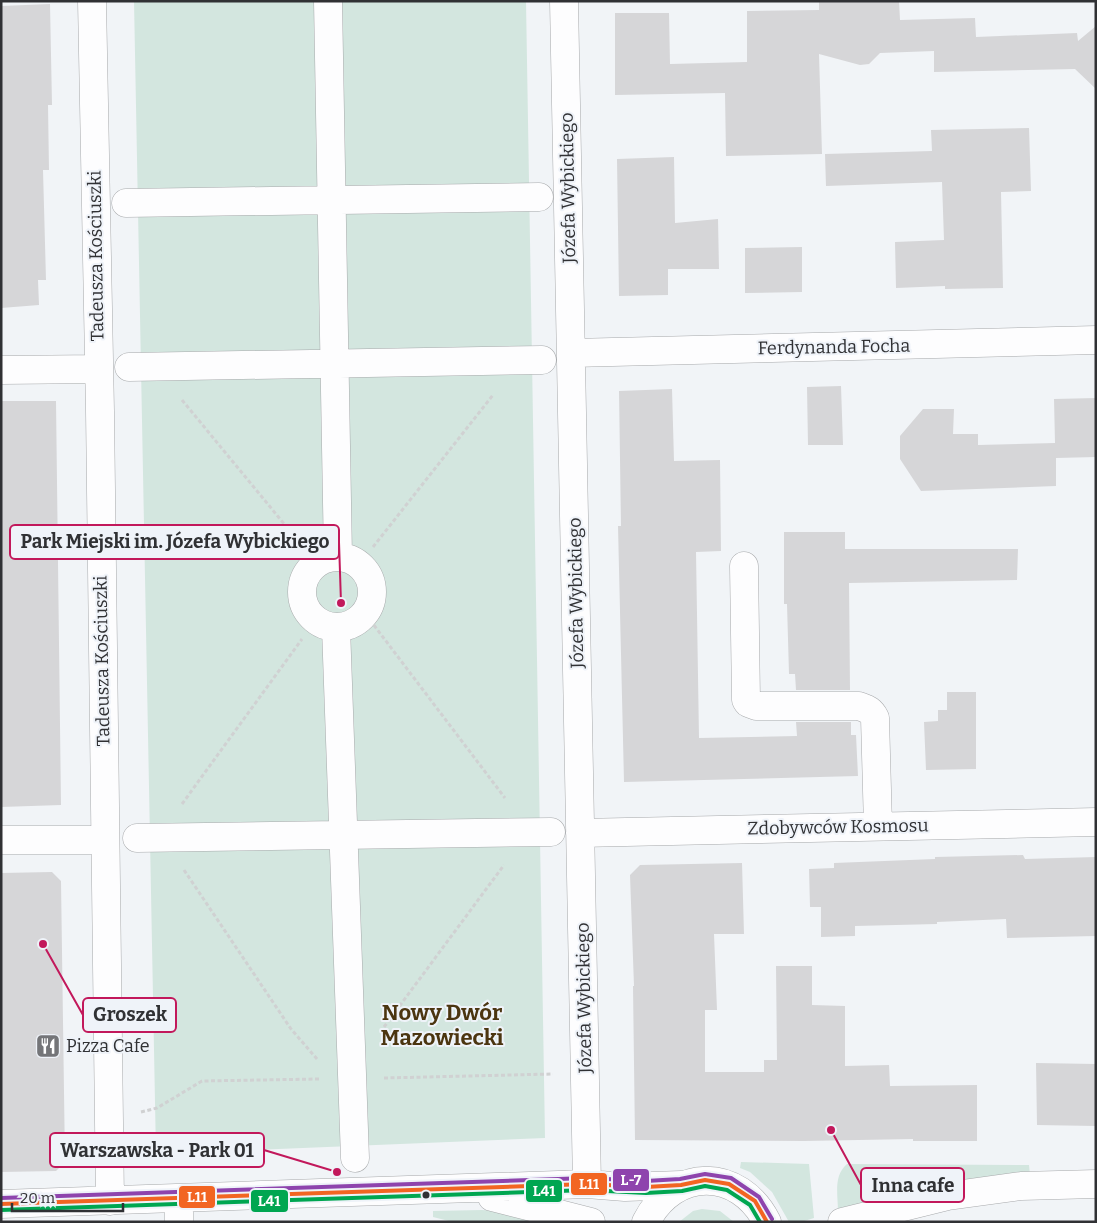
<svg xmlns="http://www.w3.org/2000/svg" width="1097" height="1223" viewBox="0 0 1097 1223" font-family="Bitter,serif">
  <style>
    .green { fill: #d3e6df }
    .building { fill: #d6d6d8 }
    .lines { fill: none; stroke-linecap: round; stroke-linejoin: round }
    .minor-casing { stroke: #a7a9ab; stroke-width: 29 }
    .path { stroke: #d0d1d2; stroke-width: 3; stroke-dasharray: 4 2.5; stroke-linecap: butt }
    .minor { stroke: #fdfdfe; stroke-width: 28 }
    .bus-1-casing { stroke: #eff3f9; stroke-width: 8 }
    .bus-2-casing { stroke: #eff3f9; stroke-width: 8 }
    .bus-3-casing { stroke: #eff3f9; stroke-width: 8 }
    .bus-1 { stroke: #f26522; stroke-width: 4 }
    .bus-2 { stroke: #00a651; stroke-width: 4 }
    .bus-3 { stroke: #8e44ad; stroke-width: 4 }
    .bus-dot { fill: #303134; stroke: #eff3f9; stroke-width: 2 }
    .labels { text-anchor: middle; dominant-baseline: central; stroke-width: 4; stroke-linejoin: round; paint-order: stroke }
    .street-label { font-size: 18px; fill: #303134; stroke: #eff3f9 }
    .poi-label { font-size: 18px; fill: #303134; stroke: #eff3f9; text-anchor: start }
    .district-label { font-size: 22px; font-weight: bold; fill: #4b3510; stroke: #eff3f9 }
    .leader { fill: none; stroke: #c2185b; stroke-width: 2 }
    .callout-dot { fill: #c2185b; stroke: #eff3f9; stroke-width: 2 }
    .callout { fill: #eff3f9; stroke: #c2185b; stroke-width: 2 }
    .callout-label { font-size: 19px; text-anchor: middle; font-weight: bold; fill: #303134 }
    .line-badge { stroke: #eff3f9; stroke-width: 2 }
    .badge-label { font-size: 14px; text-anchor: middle; font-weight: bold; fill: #fff }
  </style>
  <rect width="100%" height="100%" fill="#f1f4f7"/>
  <path class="green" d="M134,1H526L545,1138L156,1154Z
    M741,1162L809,1164L814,1218L801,1222H789L772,1192L750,1172L740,1168Z
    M847,1164L1029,1165L1030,1175L838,1212C838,1195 833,1176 847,1164Z
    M702,1209L720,1211L734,1222H679L693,1211Z
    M482,1210L510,1212L557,1222H453L433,1217V1211Z"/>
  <path class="building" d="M819,1H899L900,20L975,18L976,37L1077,33L1078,41L1096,26V89L1075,69L934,72V51L880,53L869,64L860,65L819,54L822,154L726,156L725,93L615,95V13H669L670,64L747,62V11L819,10Z
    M50,4L52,105H48L49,170H43L46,280H38L39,305L1,308V6Z
    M1029,128L1031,191L1001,192L1003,288L945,289V286L896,288L895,242L944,240L942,182L826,186L825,154L932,151L931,130Z
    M674,157L675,223L718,219L719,269H668V295L619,296L617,159Z
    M802,247V292L745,293V248Z
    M841,386L843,445H808L807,387Z
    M672,389L674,461L720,460L721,551L696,552L699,738L797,736L796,722H851V735H856L858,776L624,782L618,526H621L619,391Z
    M1096,398V457L1056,458V486L921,491L900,459V436L923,409H954L953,434H978V445L1055,443L1054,399Z
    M1,401H56L61,805L1,807Z
    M784,532H845V549H1018L1017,580L849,583L850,690H796L795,674H789L787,604H784Z
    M947,692H976V769L926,770L924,722L938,721V710H947Z
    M1023,855L1025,859L1096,857V936L1007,938L1006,919L937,922V924L855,926V936L821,937V907H810L809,869L834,868V863L935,859V857Z
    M742,863L744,934H714L717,1010H705V1072H764V1060H777L776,966H812V1005L845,1006V1066L889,1065L890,1086L977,1085V1141H913V1139L804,1141L635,1140L633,986H634L630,875L640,865Z
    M52,872L61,881L65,1162L56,1171L1,1172V873Z
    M1036,1063L1096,1064V1126L1037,1125Z"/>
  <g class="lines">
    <defs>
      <path id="minor" d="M92,1L100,411L110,1201
        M328,1L338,557
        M564,1L587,1184
        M126,203L539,197
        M572,353L1096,340
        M129,367L542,360
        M1,370L99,369
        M302 592a35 35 0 1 1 70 0a35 35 0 1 1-70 0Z
        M744,566L746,700L748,703L756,706H859C867,709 871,710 875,718L878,826
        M336,628L355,1158
        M580,833L1096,822
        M137,838L551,832
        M1,840H104
        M492,1197L591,1222
        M179,1199V1222
        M1,1204L587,1184L625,1187L681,1185
        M646,1222C674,1167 739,1167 767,1222
        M842,1222L948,1196L1021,1186L1096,1184"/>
    </defs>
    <use href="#minor" class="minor-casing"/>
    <path class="path" d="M182,400L304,548
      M373,547L493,395
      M370,620L505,798
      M182,804L302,639
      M184,870L291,1029L317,1059
      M384,1027L504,865
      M384,1078L553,1074
      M141,1112L157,1108L202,1081L319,1079"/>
    <use href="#minor" class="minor"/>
    <defs>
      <path id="bus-1" d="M1,1204L587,1184L646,1187L681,1185L705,1180L729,1184L755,1201L767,1222"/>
      <path id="bus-2" d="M1,1210L587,1190L646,1193L682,1191L705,1186L727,1190L750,1205L760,1222"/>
      <path id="bus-3" d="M1,1198L587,1178L646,1181L680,1179L705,1174L731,1178L759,1197L772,1219"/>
    </defs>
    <use href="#bus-1" class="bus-1-casing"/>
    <use href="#bus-2" class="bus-2-casing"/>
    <use href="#bus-3" class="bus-3-casing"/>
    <use href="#bus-1" class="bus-1"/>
    <use href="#bus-2" class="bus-2"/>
    <use href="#bus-3" class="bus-3"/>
  </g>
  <defs>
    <symbol id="restaurant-square" viewBox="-11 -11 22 22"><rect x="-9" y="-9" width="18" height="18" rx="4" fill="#747578" stroke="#eff3f9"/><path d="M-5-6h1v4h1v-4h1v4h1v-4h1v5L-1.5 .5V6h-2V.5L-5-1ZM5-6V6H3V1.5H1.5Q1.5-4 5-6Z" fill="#fff"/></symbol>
  </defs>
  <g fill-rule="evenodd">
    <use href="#restaurant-square" x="34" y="1032" width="28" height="28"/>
  </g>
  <circle class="bus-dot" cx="426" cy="1195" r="4.5"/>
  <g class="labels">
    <g class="street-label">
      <text transform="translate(568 188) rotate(-91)">Józefa Wybickiego</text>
      <text transform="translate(96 256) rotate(-91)">Tadeusza Kościuszki</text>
      <text transform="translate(834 347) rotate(-1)">Ferdynanda Focha</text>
      <text transform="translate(576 593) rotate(-91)">Józefa Wybickiego</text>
      <text transform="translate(102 661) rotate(-91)">Tadeusza Kościuszki</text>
      <text transform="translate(838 827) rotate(-1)">Zdobywców Kosmosu</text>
      <text transform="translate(584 998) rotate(-91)">Józefa Wybickiego</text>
    </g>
    <g class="poi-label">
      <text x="66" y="1046">Pizza Cafe</text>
    </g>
    <g class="district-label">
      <text x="442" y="1012">Nowy Dwór<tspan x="442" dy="25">Mazowiecki</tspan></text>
    </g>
  </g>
  <path class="leader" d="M341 603L339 542M43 944L83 1015M337 1172L264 1150M831 1130L861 1185"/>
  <g class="callout-dot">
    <circle cx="341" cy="603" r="5"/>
    <circle cx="43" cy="944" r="5"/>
    <circle cx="337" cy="1172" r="5"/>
    <circle cx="831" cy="1130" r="5"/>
  </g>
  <g class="callout">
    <rect x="10" y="525" width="329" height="34" rx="5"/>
    <rect x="83" y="998" width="93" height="34" rx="5"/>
    <rect x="50" y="1133" width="214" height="34" rx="5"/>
    <rect x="861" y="1168" width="103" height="34" rx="5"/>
  </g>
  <g class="callout-label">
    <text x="175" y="548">Park Miejski im. Józefa Wybickiego</text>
    <text x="130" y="1021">Groszek</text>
    <text x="157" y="1157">Warszawska - Park 01</text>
    <text x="913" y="1192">Inna cafe</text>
  </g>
  <g class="line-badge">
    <rect x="612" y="1168" width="38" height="24" rx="5" fill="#8e44ad"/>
    <rect x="570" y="1172" width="38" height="24" rx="5" fill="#f26522"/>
    <rect x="525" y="1179" width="38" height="24" rx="5" fill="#00a651"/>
    <rect x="178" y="1185" width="38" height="24" rx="5" fill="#f26522"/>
    <rect x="250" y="1189" width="39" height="24" rx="5" fill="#00a651"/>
  </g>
  <g class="badge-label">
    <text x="631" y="1185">L-7</text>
    <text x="589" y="1189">L11</text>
    <text x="544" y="1196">L41</text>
    <text x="197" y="1202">L11</text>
    <text x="269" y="1206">L41</text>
  </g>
  <rect width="1097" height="1223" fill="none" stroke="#303134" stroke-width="5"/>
  <path d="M12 1203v8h111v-8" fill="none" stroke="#303134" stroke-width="2.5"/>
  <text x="20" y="1203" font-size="15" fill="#303134" stroke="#eff3f9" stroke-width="4" paint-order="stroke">20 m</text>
</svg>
